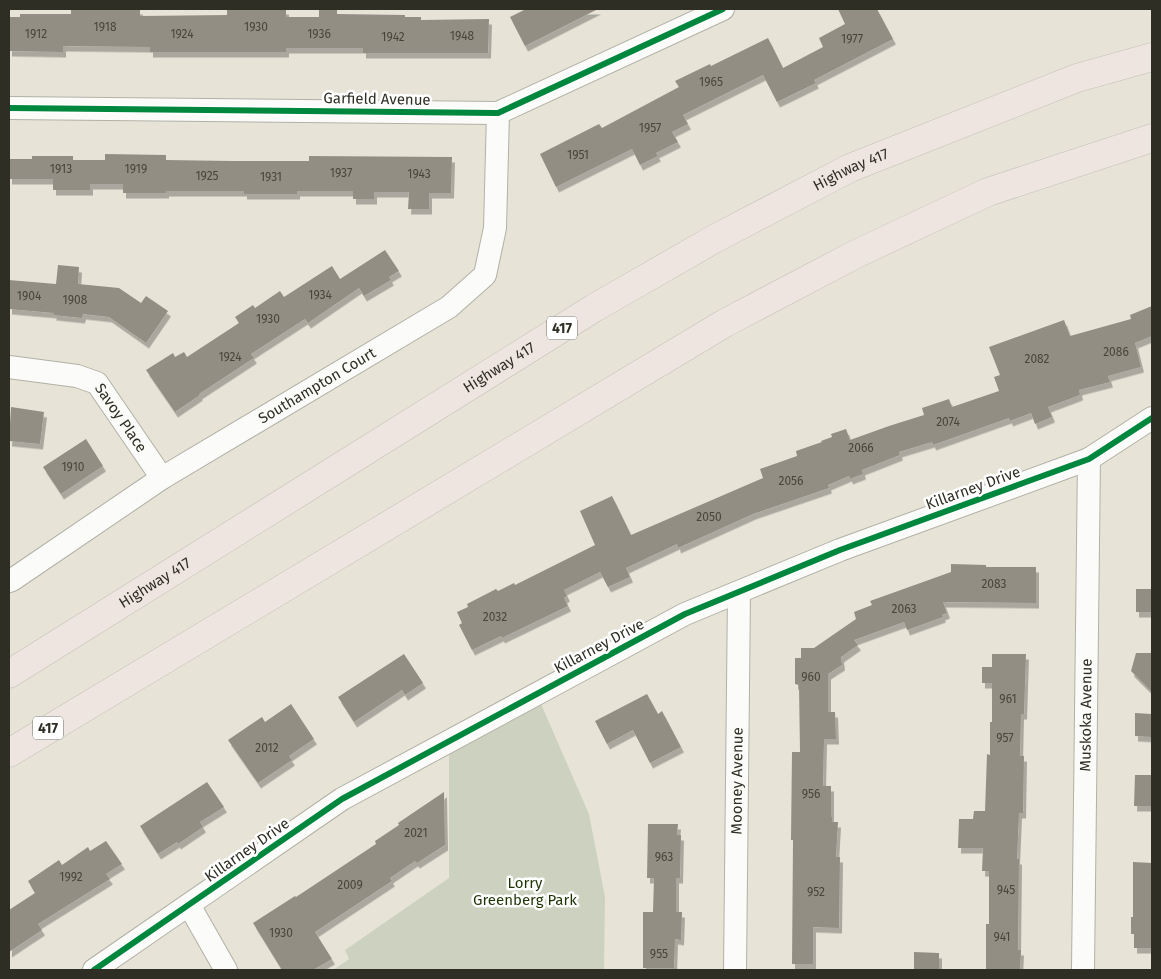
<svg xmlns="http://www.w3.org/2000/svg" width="1161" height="979" viewBox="0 0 1161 979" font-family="'Fira Sans',sans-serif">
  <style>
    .green { fill: #ccd2bf }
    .building { fill: #938e83; filter: url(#shadow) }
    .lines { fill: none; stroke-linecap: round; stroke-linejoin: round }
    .street-casing { stroke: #b2b0a6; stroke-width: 24 }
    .highway-casing { stroke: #c1c0b9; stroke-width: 29 }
    .street { stroke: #fbfbf9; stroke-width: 22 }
    .highway { stroke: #efe5e0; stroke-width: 28 }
    .cycleway-casing { stroke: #fff; stroke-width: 9 }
    .cycleway { stroke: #00873e; stroke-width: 6 }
    .labels { text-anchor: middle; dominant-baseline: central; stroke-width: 5; stroke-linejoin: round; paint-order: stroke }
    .number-label { font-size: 12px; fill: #48463c }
    .shield { fill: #fff; stroke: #6d6d66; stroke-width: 1 }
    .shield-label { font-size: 14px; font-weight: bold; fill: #2f2e24 }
    .street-label { font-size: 15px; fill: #2f2e24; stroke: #fff }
    .park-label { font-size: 15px; fill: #1f3506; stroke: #fff }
  </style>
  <defs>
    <filter id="shadow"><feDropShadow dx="3" dy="5.5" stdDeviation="0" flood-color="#0004"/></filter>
  </defs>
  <rect width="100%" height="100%" fill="#e7e4d7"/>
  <path class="green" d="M541,704L589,814L605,897L604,970H333L349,959L345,950L449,878V752Z"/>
  <path class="building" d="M71,9H140V16L227,15V9H286V17H319V9H337V14L405,15V17H421V20L489,19L488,53H363V48H286V52H150V47L63,46V52L9,51V17H20V14H71Z
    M526,9H598L525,46L510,17Z
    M838,9H877L893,39L814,80L816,83L777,102L763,75L683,115L688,124L672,132L678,142L656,153L658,156L640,165L632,149L556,187L540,154L599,124L602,128L679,87L675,81L710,64L711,66L768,38L783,68L823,47L819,38L845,24Z
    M105,154L166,155V160L232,161H309V156L452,157L451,193H429V209H408L409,192H374V199H353V191H297V194H244V191H166V193H123V184H90V190H53V179H9V159H32V156H73V160H105Z
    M385,250L399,271L389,277L391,280L364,296L359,288L308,323L305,319L251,354L254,358L199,394L200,395L175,412L146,370L173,353L175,357L184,352L187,357L239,323L235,317L253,305L255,308L280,291L284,297L332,266L340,279Z
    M58,265L79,267L78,284L119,288L141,303L146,296L168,311L146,343L109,317L83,314L82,318L53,315L54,313L9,309V280L56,284Z
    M1152,306V336L1135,343L1141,367L1108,376L1110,382L1079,390L1080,395L1048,407L1052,417L1035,424L1031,413L1010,421L1009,418L933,445L932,442L899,452L900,455L862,470L863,474L850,479L849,476L828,485L829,488L753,514L678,548L677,544L626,568L630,577L608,587L600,572L564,590L567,596L564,598L568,606L502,638L501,636L472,650L459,625L462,623L457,612L468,607L467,604L496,589L498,591L514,583L515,585L595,545L580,511L612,496L631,535L763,478L760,469L797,456L796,451L822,442L821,441L832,437L831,434L846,429L850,440L889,426L924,415L922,408L949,399L952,407L999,391L994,377L1000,375L989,347L1064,320L1070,336L1131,319L1130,315Z
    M11,407L44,412L40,444L9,441Z
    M86,439L103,466L61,494L43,467Z
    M951,564L986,565V567H1036V603L943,602L947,613L942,615L943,617L907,630L904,622L854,640L858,645L841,657L842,665L828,674V712H835L836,739H824L823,786H831V817H832V822H838L836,857H840L839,928L813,927V964H792L793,840H791L792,752H800L799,685L795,684V658H801V648H814L856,619L854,612L872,605L870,601L951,572Z
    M1136,589H1152V612H1136Z
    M1136,653H1152V692L1131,671Z
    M404,654L423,683L405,695L402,690L354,722L338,697Z
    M992,654H1026L1024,714H1021L1020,756H1024L1023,813H1019L1017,859H1019L1018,950H1021L1020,970H986V924H989V871H982L983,848H958L959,819H973L974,811H985L987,754L990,755V722H992V683H982V667H992Z
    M647,694L658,714L662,711L681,747L650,763L633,730L607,744L595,721Z
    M291,704L314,739L289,756L292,760L258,783L228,740L262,717L265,722Z
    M1135,713L1152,714V737L1135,736Z
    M1135,775H1152V806H1134Z
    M207,782L224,807L200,822L203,827L178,844L177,842L158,854L140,826Z
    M444,792L445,845L417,863L415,861L390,878L392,881L315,932L332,959L313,970H282L253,923L295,896L296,897L376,844L375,841L399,825L398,823Z
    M648,824H678L677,835H681L680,878H676V912H682L681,940L675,939L674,968H643V912H653L654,878H647Z
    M106,841L122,864L106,874L110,879L38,924L42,930L9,952V910L35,893L28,881L59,860L62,865L88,847L90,851Z
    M1133,862L1152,863V948H1134V934H1131V917H1133Z
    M914,952L939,953V970H914Z"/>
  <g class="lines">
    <defs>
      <g id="street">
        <path d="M9,108L498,113L723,9"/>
        <path id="s1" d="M9,367L77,376L97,383L162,478"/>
        <path id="s2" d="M9,581L12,580L162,478L449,307L485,275L495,228L498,113"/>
        <path d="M189,905L226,970"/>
        <path d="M94,970L342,799L685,614L840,550L1089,459L1152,418"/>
        <path id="s3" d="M735,970L739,593"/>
        <path id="s4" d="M1083,970L1089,459"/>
      </g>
      <g id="highway">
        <path id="s5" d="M9,674L594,308L716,238L850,168L1077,78L1152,57"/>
        <path d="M9,753L725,323L856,254L988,192L1152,138"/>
      </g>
    </defs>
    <use href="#street" class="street-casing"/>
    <use href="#highway" class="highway-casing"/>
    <use href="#street" class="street"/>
    <use href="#highway" class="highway"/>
    <defs>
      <path id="cycleway" d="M9,108L498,113L723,9
        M94,970L342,799L685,614L840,550L1089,459L1152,418"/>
    </defs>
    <use href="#cycleway" class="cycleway-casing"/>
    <use href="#cycleway" class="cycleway"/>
  </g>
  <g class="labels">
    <g class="number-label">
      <text x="105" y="27">1918</text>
      <text x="256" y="27">1930</text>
      <text x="36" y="34">1912</text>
      <text x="182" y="34">1924</text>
      <text x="319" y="34">1936</text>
      <text x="462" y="36">1948</text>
      <text x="393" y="37">1942</text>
      <text x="852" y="39">1977</text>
      <text x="711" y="82">1965</text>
      <text x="650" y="128">1957</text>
      <text x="578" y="155">1951</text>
      <text x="61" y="169">1913</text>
      <text x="136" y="169">1919</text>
      <text x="341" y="173">1937</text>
      <text x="419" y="174">1943</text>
      <text x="207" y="176">1925</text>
      <text x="271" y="177">1931</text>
      <text x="320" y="295">1934</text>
      <text x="29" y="296">1904</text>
      <text x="75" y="300">1908</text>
      <text x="268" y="319">1930</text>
      <text x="1116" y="352">2086</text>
      <text x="230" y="357">1924</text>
      <text x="1037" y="359">2082</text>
      <text x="948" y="422">2074</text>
      <text x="861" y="448">2066</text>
      <text x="73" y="467">1910</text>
      <text x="791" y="481">2056</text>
      <text x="709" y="517">2050</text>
      <text x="994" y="584">2083</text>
      <text x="904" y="609">2063</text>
      <text x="495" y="617">2032</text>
      <text x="811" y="677">960</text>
      <text x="1008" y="699">961</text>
      <text x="1005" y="738">957</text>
      <text x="267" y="748">2012</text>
      <text x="811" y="794">956</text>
      <text x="416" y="833">2021</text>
      <text x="664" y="857">963</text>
      <text x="71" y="877">1992</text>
      <text x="350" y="885">2009</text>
      <text x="1006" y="890">945</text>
      <text x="816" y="892">952</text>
      <text x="281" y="933">1930</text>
      <text x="1002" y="937">941</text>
      <text x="659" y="954">955</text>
    </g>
    <g class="shield">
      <rect x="547" y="316.5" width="30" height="23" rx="4"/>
      <rect x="33" y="716.5" width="30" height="23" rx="4"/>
    </g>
    <g class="shield-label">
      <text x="562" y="328">417</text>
      <text x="48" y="728">417</text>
    </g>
    <g class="street-label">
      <text transform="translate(377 99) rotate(1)">Garfield Avenue</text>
      <text stroke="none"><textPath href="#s5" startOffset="982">Highway 417</textPath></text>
      <text stroke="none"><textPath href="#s5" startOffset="578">Highway 417</textPath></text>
      <text stroke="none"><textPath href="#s2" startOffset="365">Southampton Court</textPath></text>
      <text stroke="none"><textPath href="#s1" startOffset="132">Savoy Place</textPath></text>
      <text transform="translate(973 488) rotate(-20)">Killarney Drive</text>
      <text stroke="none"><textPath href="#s5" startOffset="172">Highway 417</textPath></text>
      <text transform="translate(599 646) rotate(-28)">Killarney Drive</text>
      <text stroke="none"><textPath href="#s4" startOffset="255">Muskoka Avenue</textPath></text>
      <text stroke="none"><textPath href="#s3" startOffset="189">Mooney Avenue</textPath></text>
      <text transform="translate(247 850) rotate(-35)">Killarney Drive</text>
    </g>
    <g class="park-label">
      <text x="525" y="883">Lorry<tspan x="525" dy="17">Greenberg Park</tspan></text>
    </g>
  </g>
  <rect width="1161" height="979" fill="none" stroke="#2f2e24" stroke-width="20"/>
</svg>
